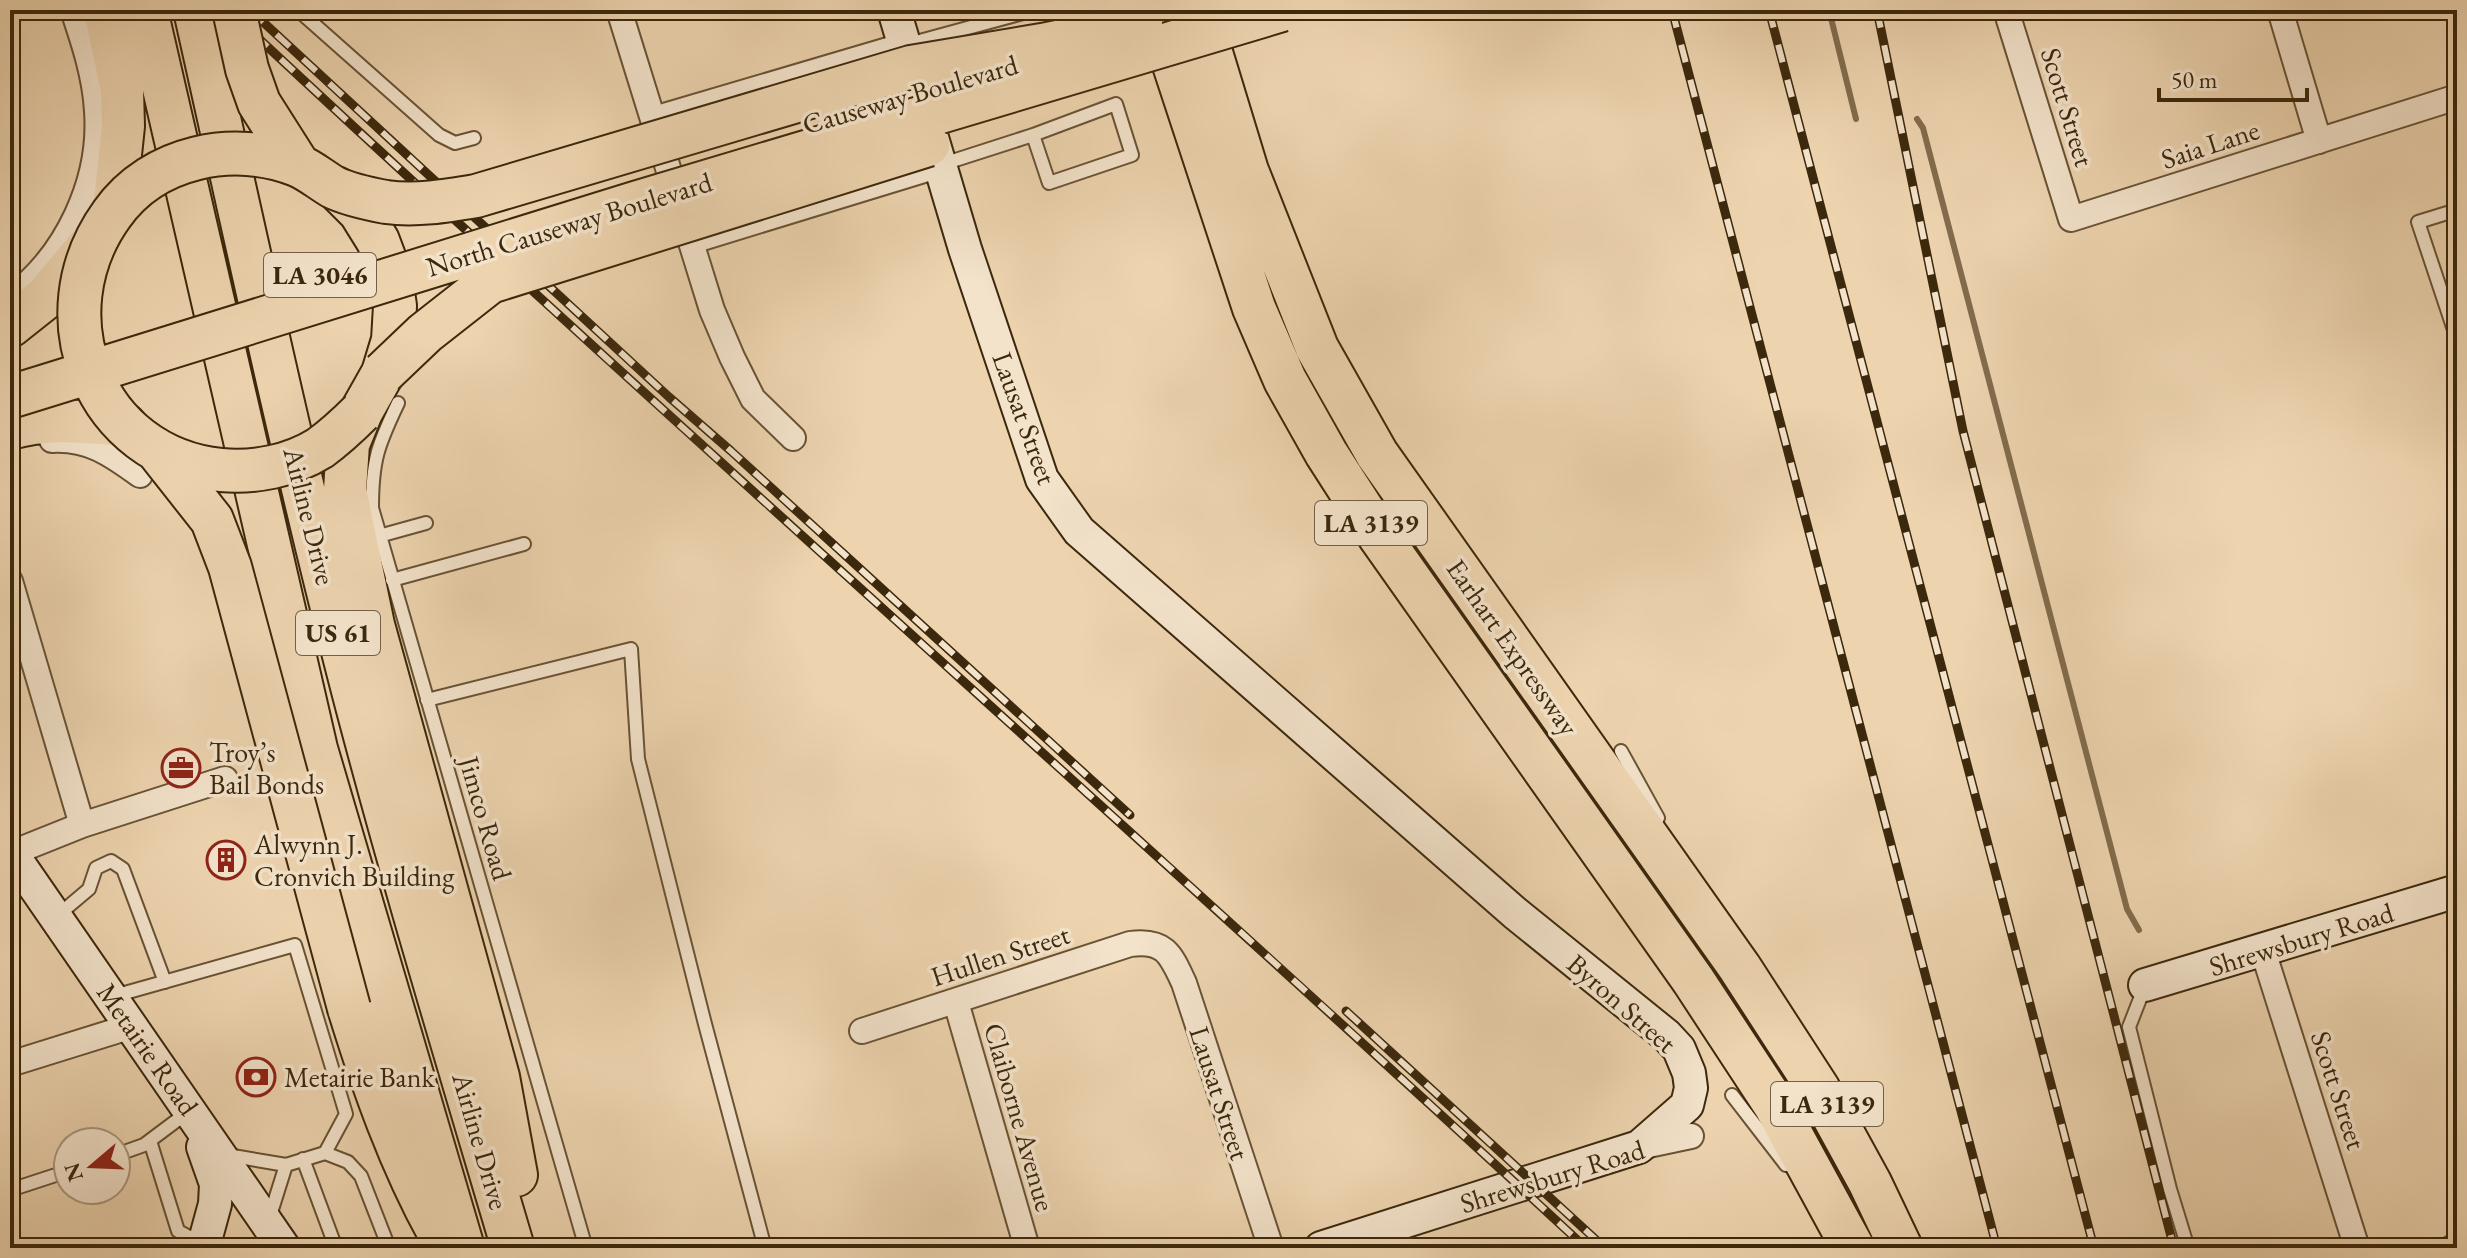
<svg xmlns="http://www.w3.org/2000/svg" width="2467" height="1258" viewBox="0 0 2467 1258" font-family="'EB Garamond',serif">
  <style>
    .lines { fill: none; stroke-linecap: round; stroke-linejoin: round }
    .stream { stroke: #826c4d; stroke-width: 6 }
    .lane-casing { stroke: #685335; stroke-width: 16 }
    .street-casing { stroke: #685335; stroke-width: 28 }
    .secondary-casing { stroke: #3c280c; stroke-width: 36 }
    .highway-casing { stroke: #3c280c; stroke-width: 46 }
    .lane { stroke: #f3e3cb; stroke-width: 12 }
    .street { stroke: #f3e3cb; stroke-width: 24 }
    .secondary { stroke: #f3e3cb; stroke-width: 32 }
    .highway { stroke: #edd4af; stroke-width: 42 }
    .rail-casing { stroke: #3c280c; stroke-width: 9 }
    .rail { stroke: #f3e3cb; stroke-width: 6; stroke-dasharray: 18; stroke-linecap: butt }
    .highway-bridge-casing { stroke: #3c280c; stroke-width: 46; stroke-linecap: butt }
    .highway-bridge { stroke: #edd4af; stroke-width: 42 }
    .labels { text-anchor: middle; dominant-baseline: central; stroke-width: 7; stroke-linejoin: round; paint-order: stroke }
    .shield { fill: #f3e3cb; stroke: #736045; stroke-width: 2 }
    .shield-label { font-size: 26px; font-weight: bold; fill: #3c280c }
    .street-label { font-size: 28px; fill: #3c280c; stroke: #f3e3cb }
    .poi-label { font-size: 28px; fill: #3c280c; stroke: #f3e3cb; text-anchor: start }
  </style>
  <rect width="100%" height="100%" fill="#edd4af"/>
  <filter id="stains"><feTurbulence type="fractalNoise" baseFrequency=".0025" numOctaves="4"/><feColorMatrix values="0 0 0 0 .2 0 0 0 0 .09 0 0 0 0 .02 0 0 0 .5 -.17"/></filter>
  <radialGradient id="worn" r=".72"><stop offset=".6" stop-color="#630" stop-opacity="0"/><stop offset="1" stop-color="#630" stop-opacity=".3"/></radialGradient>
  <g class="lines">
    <path class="stream" d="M1829,10L1856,119
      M1917,119L1923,128L2127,909L2139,930"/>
    <defs>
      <path id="lane" d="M298,10L439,135L455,143L474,138
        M905,45L1034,10
        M943,164L1033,135L1049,183L1132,155L1116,104L1033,135
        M2457,210L2418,222L2457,339
        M398,403C378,445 372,460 372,508L586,1248
        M379,536L426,523
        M392,580L524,544
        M427,700L631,649L638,759L705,1024L765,1248
        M1621,751L1658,818
        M57,916L89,889L96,868L111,861L123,869L165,982
        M2145,986L2129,1027L2170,1189L2188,1248
        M114,996L295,945L346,1114L325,1153
        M1732,1095L1786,1165
        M150,1141L178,1231L201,1243
        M116,1155L144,1145L188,1112
        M227,1155L286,1165L325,1153L348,1162L361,1176L389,1248
        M303,1159L336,1248
        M10,1190L68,1171
        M269,1219L286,1165"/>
      <path id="street" d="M619,10L712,310L732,357L753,399L793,438
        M2006,10L2071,219L2457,97
        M2280,10L2319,141
        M654,119L905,45
        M692,241L940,165
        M10,298C67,256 102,181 97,111C95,76 84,43 73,10
        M52,440C89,438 111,454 140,475
        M10,581L82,825
        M12,853L82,825L225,779
        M2263,951L2357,1248
        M956,1002L1027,1248
        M862,1031L1130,944C1165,939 1171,955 1184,983L1271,1248
        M10,1064L132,1026
        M1639,1147L1691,1136
        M2452,1248L2457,1247"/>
      <path id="secondary" d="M894,10L965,249L1042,479L1079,531L1515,913L1666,1035L1679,1049L1689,1073L1691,1088L1687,1105L1639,1147L1321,1248
        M10,851L284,1248
        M2145,985L2457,891
        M203,1248L215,1204L216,1184L203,1147"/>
      <path id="highway" d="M105,10L122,90L123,126L114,211
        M146,10L316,749L463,1248
        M195,10C244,230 291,449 347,667C397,862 456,1055 513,1248
        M1156,10L1254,308L1285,380L1326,453L1380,537L1693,980L1775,1105L1853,1248
        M1198,10L1247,171L1317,348L1377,454L1740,968L1819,1090L1870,1183L1901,1248
        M336,188L360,212L378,241L390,273L395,306L393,340L383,373L361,412L348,444L345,490L373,625L498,1077L516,1175
        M10,326L44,299L98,235
        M10,428C48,417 86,422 125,425
        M349,1008C373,1086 400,1162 439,1233"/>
    </defs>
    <use href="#lane" class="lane-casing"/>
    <use href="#street" class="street-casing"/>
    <use href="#secondary" class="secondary-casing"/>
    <use href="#highway" class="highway-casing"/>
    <use href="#lane" class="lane"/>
    <use href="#street" class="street"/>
    <use href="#secondary" class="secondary"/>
    <use href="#highway" class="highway"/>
    <defs>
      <path id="rail" d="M228,10C676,428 1136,832 1586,1248
        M250,10L669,397L731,451L1130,815
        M1672,10L1997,1248
        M1769,10L2094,1248
        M1877,10L1963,431L2174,1248
        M1346,1011L1605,1248"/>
    </defs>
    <use href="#rail" class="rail-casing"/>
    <use href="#rail" class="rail"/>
    <defs>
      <path id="highway-bridge" d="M234,10L247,69L259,103L299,166
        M383,373L425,333L490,282L928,145
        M10,397L635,203L1282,10
        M361,412C348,425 335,437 320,448C291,466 255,473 221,470C94,457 39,315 112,214C153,156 234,140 297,165C311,171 321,180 333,187C347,194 370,199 386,202C416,206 446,201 476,196L911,67L1042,45L1141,25
        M156,449L212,520L230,567L349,1008"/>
    </defs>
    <use href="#highway-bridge" class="highway-bridge-casing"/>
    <use href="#highway-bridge" class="highway-bridge"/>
  </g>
  <defs>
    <symbol id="office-ring" viewBox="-11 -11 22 22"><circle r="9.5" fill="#f3e3cb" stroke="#8f2418" stroke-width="1.5"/><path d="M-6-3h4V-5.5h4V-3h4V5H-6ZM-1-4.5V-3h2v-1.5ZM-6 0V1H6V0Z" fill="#8f2418"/></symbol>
    <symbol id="building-ring" viewBox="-11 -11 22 22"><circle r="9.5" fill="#f3e3cb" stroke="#8f2418" stroke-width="1.5"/><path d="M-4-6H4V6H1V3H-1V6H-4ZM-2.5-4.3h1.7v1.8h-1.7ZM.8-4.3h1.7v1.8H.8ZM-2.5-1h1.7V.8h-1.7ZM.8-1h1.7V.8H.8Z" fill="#8f2418"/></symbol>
    <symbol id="bank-ring" viewBox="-11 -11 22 22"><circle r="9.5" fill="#f3e3cb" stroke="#8f2418" stroke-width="1.5"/><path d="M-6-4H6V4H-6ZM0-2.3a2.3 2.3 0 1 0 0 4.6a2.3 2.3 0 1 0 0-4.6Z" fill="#8f2418"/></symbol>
  </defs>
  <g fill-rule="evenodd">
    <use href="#office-ring" x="159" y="746" width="44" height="44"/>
    <use href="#building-ring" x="204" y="838" width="44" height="44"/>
    <use href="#bank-ring" x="234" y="1055" width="44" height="44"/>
  </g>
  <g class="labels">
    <g class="shield">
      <rect x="264" y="253" width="112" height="44" rx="6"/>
      <rect x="1315" y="501" width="112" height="44" rx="6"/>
      <rect x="296" y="611" width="84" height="44" rx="6"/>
      <rect x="1771" y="1082" width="112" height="44" rx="6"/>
    </g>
    <g class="shield-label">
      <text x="320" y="275">LA 3046</text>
      <text x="1371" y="523">LA 3139</text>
      <text x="338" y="633">US 61</text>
      <text x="1827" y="1104">LA 3139</text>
    </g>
    <g class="street-label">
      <text transform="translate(910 94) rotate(-16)">Causeway Boulevard</text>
      <text transform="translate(2068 107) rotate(73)">Scott Street</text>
      <text transform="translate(2210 144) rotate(-18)">Saia Lane</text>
      <text transform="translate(569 224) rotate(-17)">North Causeway Boulevard</text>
      <text transform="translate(1025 418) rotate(70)">Lausat Street</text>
      <text transform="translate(310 516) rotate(76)">Airline Drive</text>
      <text transform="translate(1513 647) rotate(55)">Earhart Expressway</text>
      <text transform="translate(486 818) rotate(74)">Jimco Road</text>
      <text transform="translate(2301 939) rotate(-17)">Shrewsbury Road</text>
      <text transform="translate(1000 955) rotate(-18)">Hullen Street</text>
      <text transform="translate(1622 1003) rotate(41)">Byron Street</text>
      <text transform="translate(148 1049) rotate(55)">Metairie Road</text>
      <text transform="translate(2339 1090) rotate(72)">Scott Street</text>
      <text transform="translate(1220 1093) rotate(72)">Lausat Street</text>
      <text transform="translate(1020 1117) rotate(74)">Claiborne Avenue</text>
      <text transform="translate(481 1141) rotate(74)">Airline Drive</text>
      <text transform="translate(1552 1176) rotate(-17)">Shrewsbury Road</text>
    </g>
    <g class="poi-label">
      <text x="209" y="752">Troy’s<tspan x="209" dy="32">Bail Bonds</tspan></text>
      <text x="254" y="844">Alwynn J.<tspan x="254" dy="32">Cronvich Building</tspan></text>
      <text x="284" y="1077">Metairie Bank</text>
    </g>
  </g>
  <rect width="2467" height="1258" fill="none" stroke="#edd4af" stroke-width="40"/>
  <rect x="12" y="12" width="2443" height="1234" fill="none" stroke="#3c280c" stroke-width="4"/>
  <rect x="20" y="20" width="2427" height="1218" fill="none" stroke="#3c280c" stroke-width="2"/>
  <g transform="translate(92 1166) rotate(251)"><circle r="38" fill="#f3e3cb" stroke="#aa987f" stroke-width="2"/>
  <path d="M0-6L14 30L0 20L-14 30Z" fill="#8f2418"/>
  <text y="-12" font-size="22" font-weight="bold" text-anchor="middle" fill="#3c280c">N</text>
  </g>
  <path d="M2159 88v12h148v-12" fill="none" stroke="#3c280c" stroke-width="4"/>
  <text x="2171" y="88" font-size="24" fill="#3c280c" stroke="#f3e3cb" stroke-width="6" paint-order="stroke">50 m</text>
  <rect width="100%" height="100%" filter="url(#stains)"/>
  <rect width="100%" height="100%" fill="url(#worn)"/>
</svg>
